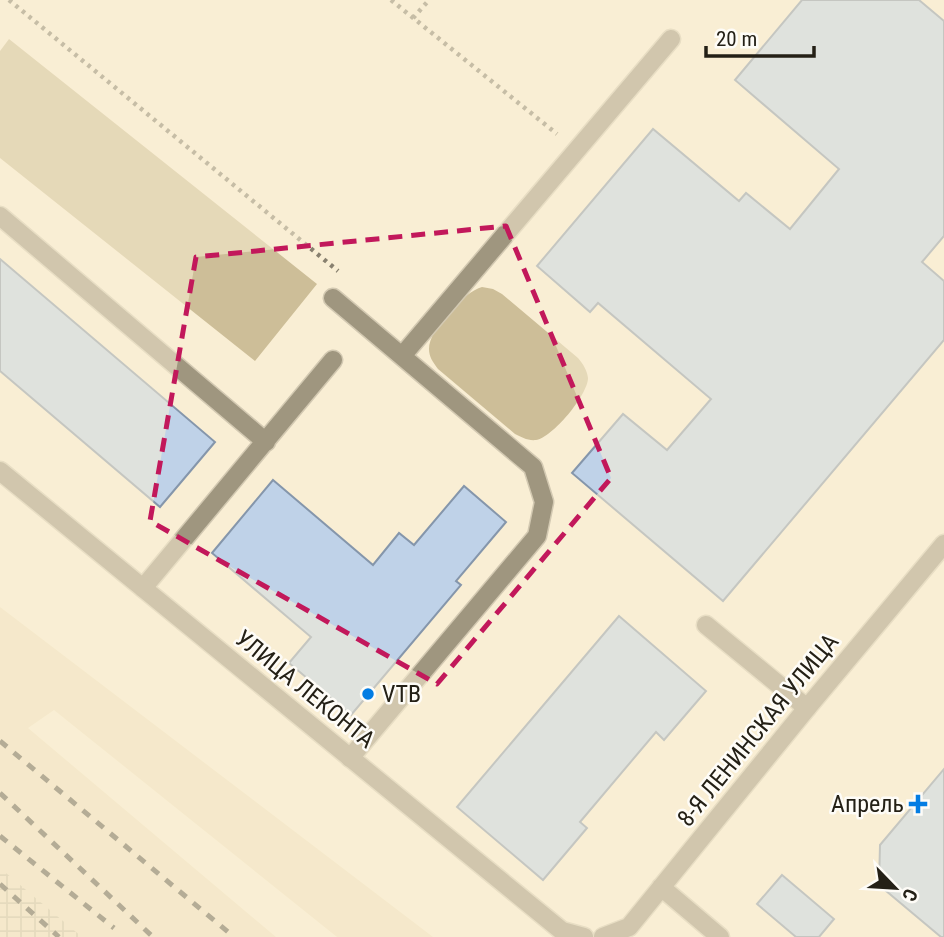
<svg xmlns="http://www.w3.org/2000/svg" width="944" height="937" viewBox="0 0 944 937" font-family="'Roboto Condensed',sans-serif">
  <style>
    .built { fill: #efe1c0 }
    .industrial { fill: url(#industrial-grid) }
    .green { fill: #cdbe98 }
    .building { fill: #bfd2e8; stroke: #8596ab; stroke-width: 2 }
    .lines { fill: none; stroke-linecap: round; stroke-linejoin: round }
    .lane-casing { stroke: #d3c9b2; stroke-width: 21 }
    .street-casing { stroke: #d3c9b2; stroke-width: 21 }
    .path { stroke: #88806f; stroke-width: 4.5; stroke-dasharray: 3.5 5; stroke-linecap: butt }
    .lane { stroke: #9f967f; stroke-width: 18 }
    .street { stroke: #9f967f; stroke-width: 18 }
    .rail { stroke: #615b4c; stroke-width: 5; stroke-dasharray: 9 9; stroke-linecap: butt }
    .marked { fill: none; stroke: #c2185b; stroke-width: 5; stroke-dasharray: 14 9; stroke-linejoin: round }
    .poi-dot { fill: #047de3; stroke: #fefcf7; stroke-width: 2.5 }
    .labels { text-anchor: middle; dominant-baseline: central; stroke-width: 5; stroke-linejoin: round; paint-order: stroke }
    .street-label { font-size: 24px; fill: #242016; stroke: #fefcf7 }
    .poi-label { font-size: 24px; fill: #242016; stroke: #fefcf7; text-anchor: start }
  </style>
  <defs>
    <pattern id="industrial-grid" width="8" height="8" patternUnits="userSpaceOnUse" patternTransform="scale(1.75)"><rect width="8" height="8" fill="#efe1c0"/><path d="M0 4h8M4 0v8" fill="none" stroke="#cdc1a4"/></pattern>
  </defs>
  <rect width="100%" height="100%" fill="#f9eed4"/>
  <path class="built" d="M0,607L433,937H337L54,710L28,728L276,937H33L0,909Z"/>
  <path class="industrial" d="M0,868L82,937H0Z"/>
  <path class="green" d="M9,39L317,284L255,361L0,158V51Z
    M482,287L493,289L502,294L578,358C583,364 587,370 588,378C588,395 552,438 536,440C528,441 521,437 515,434L438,369C433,362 429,357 429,349C429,329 464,292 482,287Z"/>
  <path class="building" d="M802,0H919L944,21V236L922,262L944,281V340L723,601L572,473L623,414L667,450L711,399L598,303L590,312L537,266L653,129L739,201L746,193L790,229L839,169L735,80Z
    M0,259L215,442L160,507L0,371Z
    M273,480L373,565L399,533L414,545L464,486L506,522L456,581L461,585L351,715L289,663L311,637L212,553Z
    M619,616L706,691L664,740L656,732L580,822L587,828L543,880L457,807Z
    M944,769V937H941L879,885L880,845Z
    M782,875L834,919L819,937H796L757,904Z"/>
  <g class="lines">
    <defs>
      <path id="lane" d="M0,216L266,442
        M333,298L533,467L544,502L537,536L350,758
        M402,356L671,39
        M143,588L333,360
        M706,625L807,708"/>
      <path id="street" d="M0,471L562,931L584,937
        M661,887L720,937
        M603,937L629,927L807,708L944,544"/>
    </defs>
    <use href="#lane" class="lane-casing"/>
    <use href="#street" class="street-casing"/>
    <path class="path" d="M9,0L338,271
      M391,0L557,134
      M413,18L429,0"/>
    <use href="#lane" class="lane"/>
    <use href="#street" class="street"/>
    <path class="rail" d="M0,741L234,937
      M0,793L153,937
      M0,836L114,928
      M0,884L59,937"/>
  </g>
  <path d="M0 0H944V937H0ZM506,226L611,478L437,684L150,521L196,257Z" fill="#f9eed4" fill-opacity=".55" fill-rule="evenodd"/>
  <path class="marked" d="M506,226L611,478L437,684L150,521L196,257Z"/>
  <g class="poi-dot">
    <circle cx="368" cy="694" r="7"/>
    <path d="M914.5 793.5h7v7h7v7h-7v7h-7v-7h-7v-7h7z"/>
  </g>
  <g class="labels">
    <g class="street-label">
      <text transform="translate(305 689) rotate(39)">УЛИЦА ЛЕКОНТА</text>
      <text transform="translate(758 730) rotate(-51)">8-Я ЛЕНИНСКАЯ УЛИЦА</text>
    </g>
    <g class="poi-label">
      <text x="382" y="694">VTB</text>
      <text x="904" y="804" text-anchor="end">Апрель</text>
    </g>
  </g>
  <g transform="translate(895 888) rotate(115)" stroke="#fefcf7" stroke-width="5" paint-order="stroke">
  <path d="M0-5L12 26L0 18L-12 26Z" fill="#242016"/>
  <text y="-10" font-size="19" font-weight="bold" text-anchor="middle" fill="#242016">С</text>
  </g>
  <path d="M706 46v10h108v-10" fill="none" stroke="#242016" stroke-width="3.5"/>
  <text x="716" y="46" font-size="21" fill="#242016" stroke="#fefcf7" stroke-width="5" paint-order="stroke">20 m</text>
</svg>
